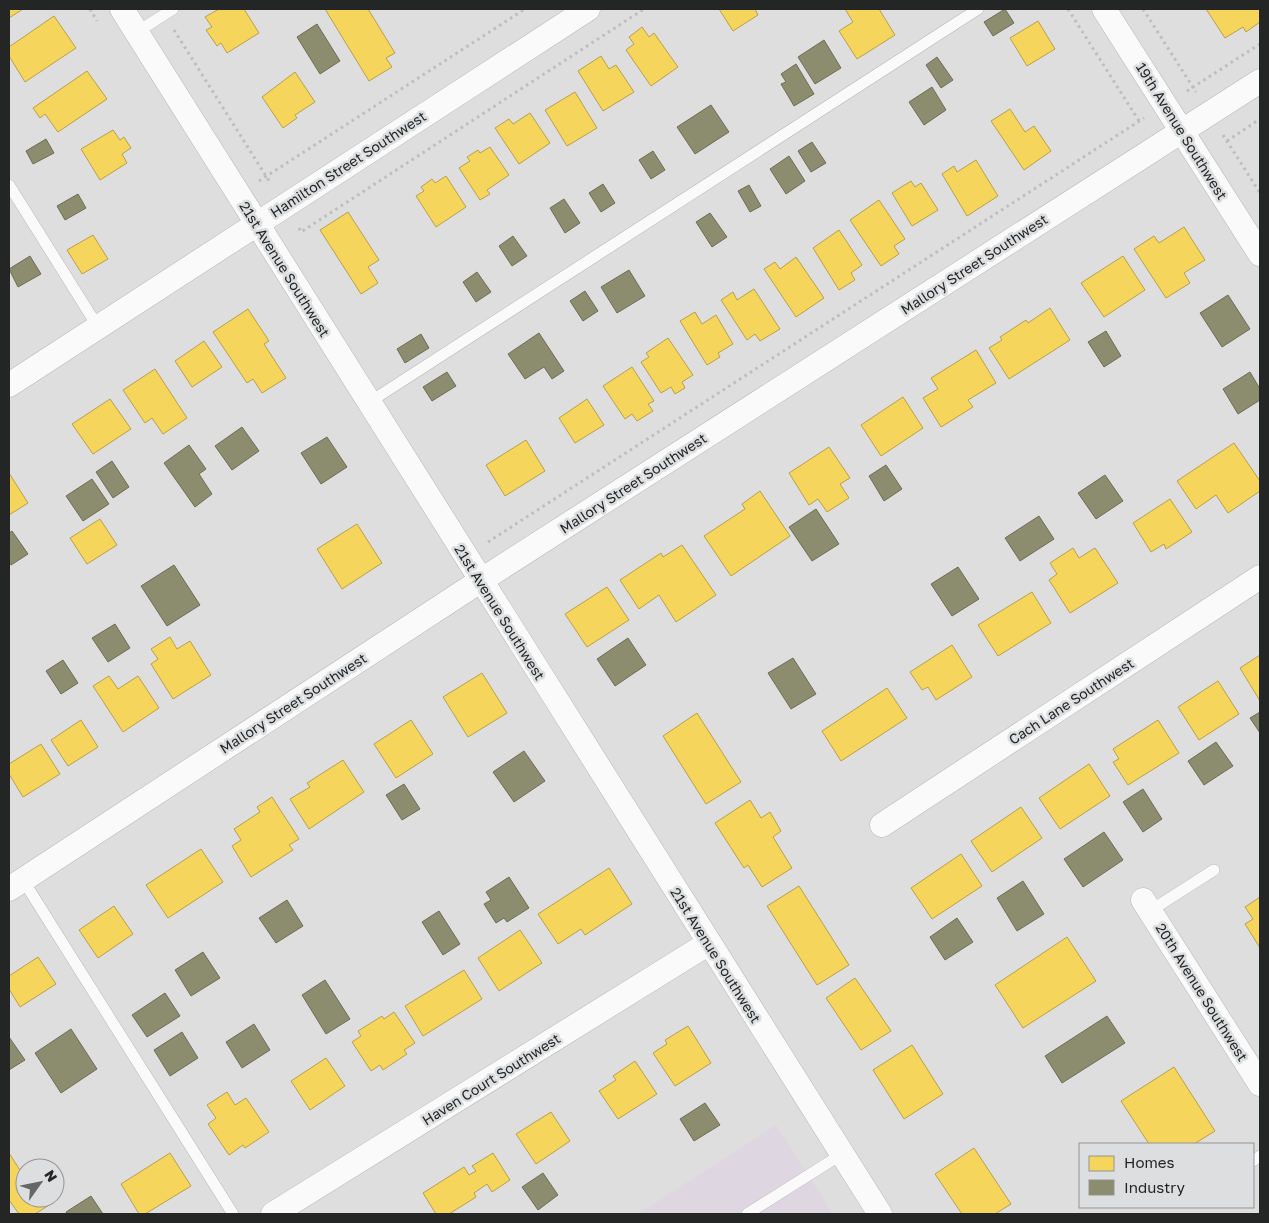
<svg xmlns="http://www.w3.org/2000/svg" width="1269" height="1223" viewBox="0 0 1269 1223" font-family="'Golos Text',sans-serif">
  <style>
    .commercial { fill: #ded6e0 }
    .homes { fill: #f6d55c; stroke: #b7a04c }
    .industry { fill: #8c8c6e; stroke: #6d6d58 }
    .lines { fill: none; stroke-linecap: round; stroke-linejoin: round }
    .lane-casing { stroke: #b7b7b7; stroke-width: 12 }
    .street-casing { stroke: #b7b7b7; stroke-width: 25 }
    .path { stroke: #bdbdbe; stroke-width: 3; stroke-dasharray: 2.5 4; stroke-linecap: butt }
    .lane { stroke: #fafafa; stroke-width: 11 }
    .street { stroke: #fafafa; stroke-width: 24 }
    .labels { text-anchor: middle; dominant-baseline: central; stroke-width: 5; stroke-linejoin: round; paint-order: stroke }
    .street-label { font-size: 14px; fill: #242525; stroke: #dddedf }
  </style>
  <rect width="100%" height="100%" fill="#dedede"/>
  <path class="commercial" d="M776,1125L833,1214H638Z"/>
  <path class="homes" d="M9,9H23L9,18Z
    M219,9H244L259,33L227,53L221,43L217,46L206,30L212,27L205,17Z
    M325,9H368L395,53L386,58L392,67L369,81Z
    M719,9H755L758,15L733,31Z
    M845,9H879L895,35L857,59L839,31L853,22Z
    M1206,9H1260V22L1246,32L1243,27L1225,38Z
    M54,16L76,48L25,82L9,56V47Z
    M1038,21L1055,49L1027,66L1010,38Z
    M642,27L649,37L654,33L678,67L651,86L626,50L634,44L629,37Z
    M601,56L609,69L616,65L634,92L603,111L578,71Z
    M87,71L107,99L58,132L45,114L40,118L33,108Z
    M295,72L315,102L295,115L297,118L283,128L262,97Z
    M575,92L597,128L567,146L545,110Z
    M1010,109L1025,132L1034,126L1051,151L1024,170L991,121Z
    M530,113L550,143L519,164L495,128L509,119L513,124Z
    M113,130L120,140L124,137L131,148L122,154L127,163L100,180L81,149Z
    M490,147L509,175L487,190L490,194L480,200L459,168L470,161L467,157L478,150L480,153Z
    M976,160L998,196L967,216L942,174L954,166L957,172Z
    M446,176L466,207L436,227L416,196L424,191L421,187L432,179L435,183Z
    M911,181L915,187L921,183L938,210L912,226L892,193Z
    M879,200L905,239L894,246L899,254L881,266L850,220Z
    M348,212L379,260L368,267L378,283L361,294L320,230Z
    M1184,227L1205,260L1184,273L1190,283L1166,298L1134,249L1154,236L1159,243Z
    M839,230L862,265L851,273L855,280L839,290L813,248Z
    M93,235L108,259L82,274L67,250Z
    M1123,256L1145,290L1104,317L1081,283Z
    M796,257L824,298L796,317L764,269L775,262L780,269Z
    M754,289L780,329L760,341L755,334L747,340L721,300L733,292L737,300Z
    M1050,308L1070,340L1009,379L989,348L1002,340L1000,337L1026,320L1028,323Z
    M248,309L269,341L264,344L286,378L262,393L253,379L247,383L213,332Z
    M695,312L702,324L716,315L733,344L718,353L720,357L707,365L680,321Z
    M668,338L693,375L682,382L685,388L675,394L671,387L661,393L641,362L649,357L646,353Z
    M204,341L222,367L192,387L175,361Z
    M976,350L996,383L968,400L973,407L941,427L923,398L938,389L931,378Z
    M632,367L654,401L648,404L653,411L637,421L632,414L625,419L603,386Z
    M155,369L187,418L163,434L152,418L145,423L123,390Z
    M903,397L923,428L881,456L861,425Z
    M110,399L131,429L93,454L72,424Z
    M587,399L604,425L575,443L559,418Z
    M526,440L545,471L505,496L486,465Z
    M1234,443L1260,481V491L1228,513L1216,495L1196,509L1177,481Z
    M829,447L850,478L840,484L849,498L827,512L818,499L809,505L789,473Z
    M9,473L28,503L9,515Z
    M760,491L790,536L731,576L704,536L745,509L742,504Z
    M1170,499L1192,532L1166,549L1164,544L1151,552L1133,523Z
    M100,519L117,545L87,564L70,538Z
    M357,524L382,563L342,589L317,549Z
    M682,545L716,595L676,622L659,595L639,609L620,580L661,553L663,557Z
    M1073,548L1079,558L1095,548L1118,583L1070,613L1049,580L1057,574L1050,563Z
    M607,587L629,620L587,647L565,614Z
    M1032,592L1051,623L998,656L978,625Z
    M170,637L177,649L190,641L211,675L173,699L151,664L158,659L151,649Z
    M952,645L972,677L936,700L928,687L922,690L910,672Z
    M1260,655V701L1240,668Z
    M482,673L507,713L468,737L443,697Z
    M109,676L118,689L138,676L159,708L123,732L93,686Z
    M1218,681L1239,714L1199,740L1178,707Z
    M887,688L907,718L841,761L822,731Z
    M697,713L741,782L706,804L663,736Z
    M81,720L98,747L68,766L51,740Z
    M411,720L433,754L396,778L374,744Z
    M1158,720L1179,753L1128,785L1113,762L1119,759L1113,749Z
    M41,744L60,774L23,797L9,774V764Z
    M343,760L364,792L309,829L290,799L310,787L307,783Z
    M1089,764L1110,796L1060,829L1039,798Z
    M272,797L299,839L289,845L293,850L251,877L232,846L241,840L234,829L260,812L257,807Z
    M750,800L761,818L770,812L781,831L773,837L792,868L762,887L748,865L744,868L715,823Z
    M1021,807L1042,838L992,872L971,841Z
    M201,849L223,882L168,918L146,885Z
    M961,854L982,886L932,919L911,888Z
    M609,868L632,904L585,935L581,929L558,944L538,914Z
    M799,886L849,965L817,985L767,906Z
    M1260,897V948L1245,924L1253,919L1245,907Z
    M114,906L133,934L98,958L79,930Z
    M520,930L542,963L499,991L478,958Z
    M1067,937L1096,981L1023,1028L995,985Z
    M38,957L56,984L20,1007L9,989V976Z
    M464,970L482,999L423,1036L405,1006Z
    M855,978L891,1031L861,1050L826,998Z
    M394,1012L415,1043L404,1050L407,1054L383,1070L380,1065L371,1071L352,1042L361,1036L358,1031L382,1016L384,1019Z
    M688,1026L711,1063L675,1086L653,1053L667,1044L665,1040Z
    M912,1045L943,1094L904,1119L873,1070Z
    M326,1058L345,1086L310,1110L291,1081Z
    M635,1061L657,1094L618,1119L599,1091L616,1080L613,1076Z
    M1174,1067L1215,1131L1194,1144H1149L1121,1101Z
    M227,1092L235,1105L246,1098L269,1132L245,1148L243,1145L229,1155L208,1124L216,1118L207,1105Z
    M551,1112L570,1141L536,1164L516,1134Z
    M974,1148L1011,1204L995,1214H962L935,1174Z
    M9,1153L25,1178V1198H52L54,1202L35,1214H19L9,1200Z
    M170,1153L191,1186L145,1214H139L121,1184Z
    M493,1153L510,1180L492,1192L487,1184L474,1193L476,1197L449,1214H436L423,1193L464,1167L469,1175L476,1171L472,1166Z"/>
  <path class="industry" d="M1005,9L1014,23L993,36L984,22Z
    M317,24L340,61L320,74L297,37Z
    M824,40L841,68L815,84L798,57Z
    M937,57L953,80L941,88L926,65Z
    M796,64L814,94L794,106L781,84L786,82L781,74Z
    M932,87L946,110L924,125L909,102Z
    M711,105L729,132L695,154L677,127Z
    M46,139L54,153L33,164L26,151Z
    M812,142L826,163L811,172L798,151Z
    M653,151L665,170L651,179L639,160Z
    M789,156L805,181L786,194L770,169Z
    M603,184L615,203L601,212L589,193Z
    M749,185L761,206L750,212L738,191Z
    M78,194L86,208L65,220L57,206Z
    M564,199L580,223L565,233L550,208Z
    M710,213L727,237L712,247L696,222Z
    M513,236L527,256L512,266L499,246Z
    M30,256L41,274L18,287L9,269Z
    M629,270L645,296L617,313L601,287Z
    M477,272L491,292L476,302L463,282Z
    M585,291L598,311L583,321L570,301Z
    M1228,295L1250,329L1222,347L1200,313Z
    M1106,331L1121,356L1104,367L1088,342Z
    M539,333L564,371L552,379L544,367L525,379L508,354Z
    M421,334L429,348L405,363L397,349Z
    M447,372L456,386L432,401L423,387Z
    M1250,372L1260,389V400L1238,414L1223,389Z
    M242,427L259,451L232,470L215,446Z
    M327,437L347,467L321,484L301,453Z
    M189,445L206,469L199,474L212,494L195,507L164,463Z
    M112,461L129,487L113,498L96,472Z
    M886,465L902,489L884,501L869,476Z
    M1105,475L1123,501L1096,519L1078,493Z
    M92,479L109,504L83,521L66,496Z
    M816,509L839,544L812,561L789,527Z
    M1039,516L1054,539L1020,561L1005,538Z
    M12,531L28,554L11,565L9,562V533Z
    M174,565L200,605L167,626L141,586Z
    M958,567L979,599L952,616L931,584Z
    M115,624L130,648L108,662L92,638Z
    M628,638L646,665L615,686L597,659Z
    M793,658L816,694L791,709L768,673Z
    M63,660L78,683L61,694L46,671Z
    M1260,712V733L1250,718Z
    M1216,742L1233,766L1204,785L1188,761Z
    M524,751L545,781L514,802L493,772Z
    M404,784L420,809L402,820L386,795Z
    M1143,789L1162,819L1143,832L1123,802Z
    M1104,832L1123,860L1083,887L1064,859Z
    M509,877L529,908L507,922L504,918L496,923L484,904L491,900L486,892Z
    M1023,881L1044,914L1017,931L997,898Z
    M287,900L303,926L276,943L259,918Z
    M439,911L460,944L443,955L422,922Z
    M957,918L973,942L945,960L930,937Z
    M203,952L220,978L191,996L175,970Z
    M325,980L350,1019L326,1034L302,995Z
    M165,993L180,1016L147,1037L132,1015Z
    M1107,1016L1125,1043L1062,1083L1045,1056Z
    M254,1024L270,1050L242,1068L226,1042Z
    M71,1029L97,1069L61,1093L35,1053Z
    M182,1032L198,1058L170,1076L154,1050Z
    M9,1037L25,1060L9,1070Z
    M705,1103L720,1125L694,1141L680,1119Z
    M543,1173L558,1195L538,1210L522,1187Z
    M91,1196L103,1214H67L66,1212Z"/>
  <g class="lines">
    <defs>
      <path id="lane" d="M137,32L173,9
        M9,185L98,327
        M368,403L978,9
        M23,880L233,1214
        M1150,911L1214,870
        M1253,1161L1260,1156
        M747,1214L842,1154"/>
      <path id="street" d="M122,9L880,1214
        M1104,9L1260,254
        M9,385L588,9
        M882,825L1260,577
        M9,889L480,581L1260,81
        M1143,900L1260,1084
        M273,1214L709,943"/>
    </defs>
    <use href="#lane" class="lane-casing"/>
    <use href="#street" class="street-casing"/>
    <path class="path" d="M90,9L97,21
      M1068,9L1139,121
      M1143,9L1196,92
      M174,30L271,184
      M1187,91L1260,44
      M1223,135L1260,193
      M1227,141L1260,119
      M259,181L525,9
      M299,228L301,232L644,9
      M488,542L1144,118"/>
    <use href="#lane" class="lane"/>
    <use href="#street" class="street"/>
  </g>
  <g class="labels">
    <g class="street-label">
      <text transform="translate(1182 131) rotate(58)">19th Avenue Southwest</text>
      <text transform="translate(348 164) rotate(-33)">Hamilton Street Southwest</text>
      <text transform="translate(974 264) rotate(-33)">Mallory Street Southwest</text>
      <text transform="translate(285 269) rotate(58)">21st Avenue Southwest</text>
      <text transform="translate(633 483) rotate(-33)">Mallory Street Southwest</text>
      <text transform="translate(500 612) rotate(58)">21st Avenue Southwest</text>
      <text transform="translate(1071 701) rotate(-33)">Cach Lane Southwest</text>
      <text transform="translate(293 703) rotate(-33)">Mallory Street Southwest</text>
      <text transform="translate(716 955) rotate(58)">21st Avenue Southwest</text>
      <text transform="translate(1202 992) rotate(58)">20th Avenue Southwest</text>
      <text transform="translate(491 1079) rotate(-32)">Haven Court Southwest</text>
    </g>
  </g>
  <rect width="1269" height="1223" fill="none" stroke="#242525" stroke-width="20"/>
  <rect x="1079" y="1143" width="175" height="65" fill="#dddedf" stroke="#939495"/>
  <rect x="1089" y="1156" width="25" height="15" fill="#f6d55c" stroke="#939495"/>
  <text x="1124" y="1168" font-size="15" fill="#242525">Homes</text>
  <rect x="1089" y="1180" width="25" height="15" fill="#8c8c6e" stroke="#939495"/>
  <text x="1124" y="1193" font-size="15" fill="#242525">Industry</text>
  <g transform="translate(40 1183) rotate(57)"><circle r="24" fill="#dddedf" stroke="#939495"/>
  <path d="M0-4L9 19L0 12L-9 19Z" fill="#656666"/>
  <text y="-8" font-size="14" font-weight="bold" text-anchor="middle" fill="#242525">N</text>
  </g>
</svg>
